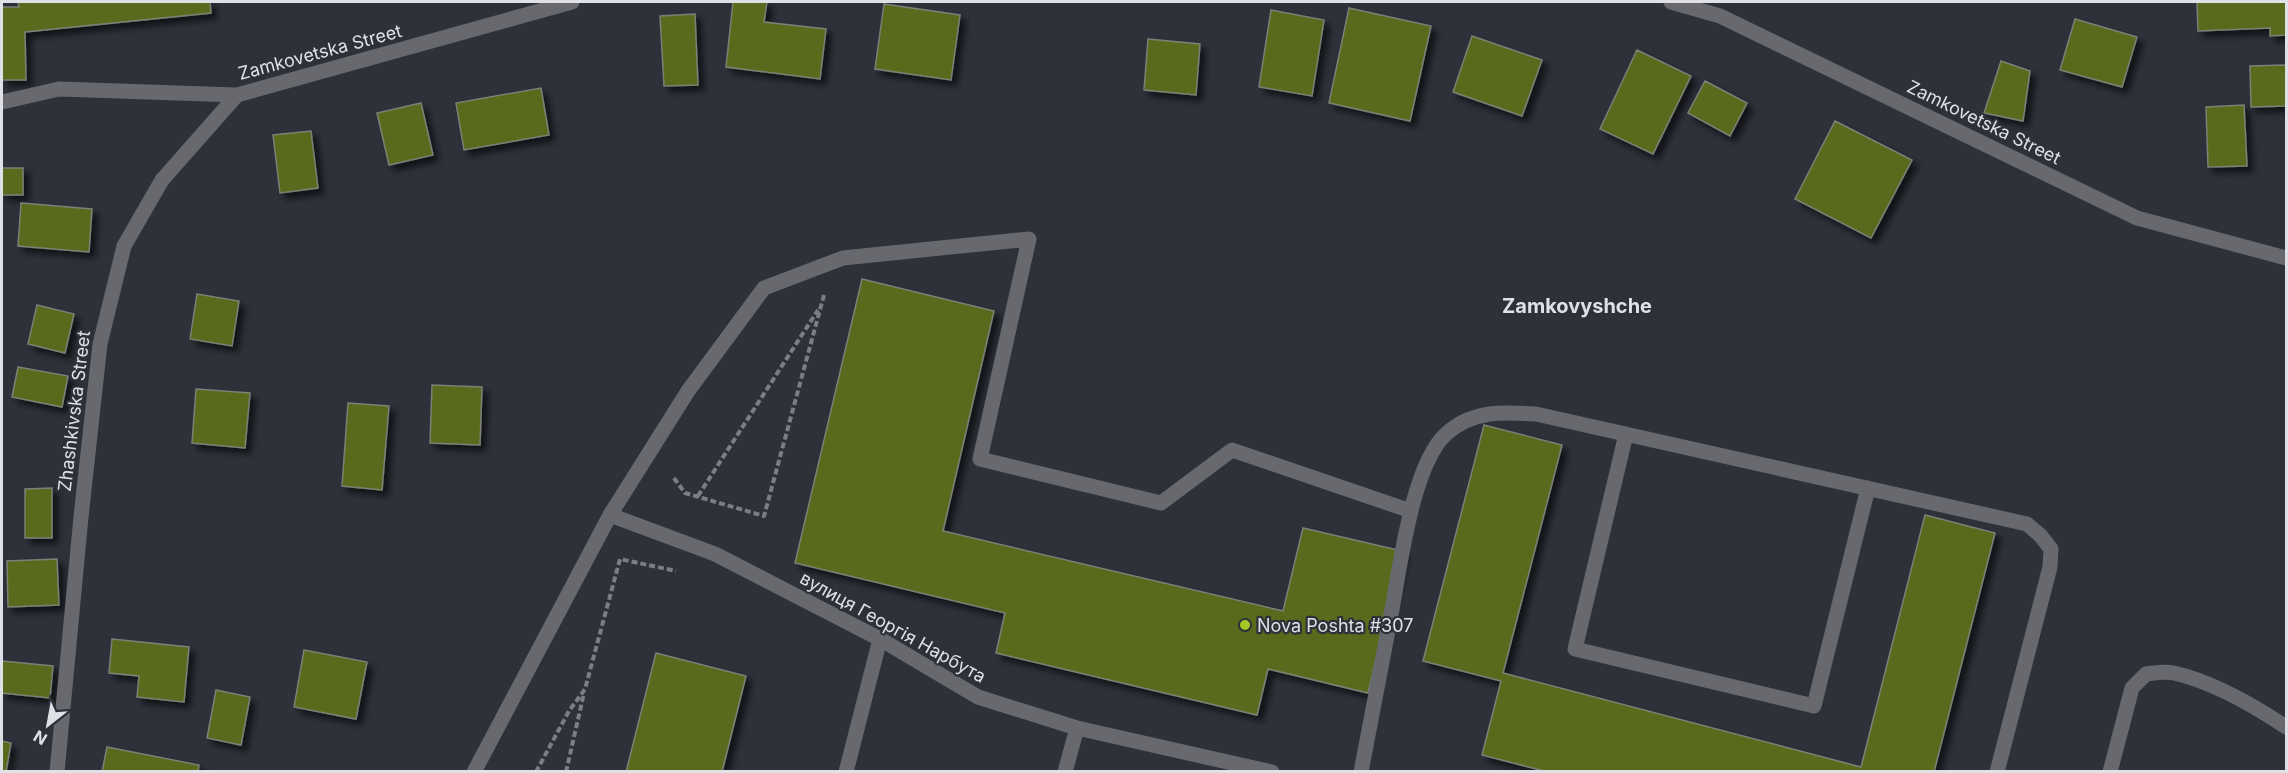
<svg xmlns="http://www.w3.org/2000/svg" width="2288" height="773" viewBox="0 0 2288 773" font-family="Inter,sans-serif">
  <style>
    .building { fill: #586b1f; stroke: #7c8075; stroke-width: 1.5; filter: url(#shadow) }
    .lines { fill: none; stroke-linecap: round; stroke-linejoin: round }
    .path { stroke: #7c7e86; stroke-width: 4; stroke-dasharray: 6 3; stroke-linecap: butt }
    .lane { stroke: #68696e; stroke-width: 15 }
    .street { stroke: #68696e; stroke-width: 15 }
    .poi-dot { fill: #a4c825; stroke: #2e303a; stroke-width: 2 }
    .labels { text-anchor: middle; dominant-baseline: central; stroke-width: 4.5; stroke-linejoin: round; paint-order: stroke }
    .street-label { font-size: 18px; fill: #dfe1e7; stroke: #2e303a }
    .poi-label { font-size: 18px; fill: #dfe1e7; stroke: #2e303a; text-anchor: start }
    .neighbourhood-label { font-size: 20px; font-weight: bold; fill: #dfe1e7; stroke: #2e303a }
  </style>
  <defs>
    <filter id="shadow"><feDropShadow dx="5.5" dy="5.5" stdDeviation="3" flood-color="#0009"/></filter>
  </defs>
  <rect width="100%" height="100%" fill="#2e303a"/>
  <path class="building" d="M18,2H210L211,13L25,32L26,80H2V7H19Z
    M733,2H767L764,22L826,29L820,79L726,67Z
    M2197,2H2286V35L2270,36V28L2198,31Z
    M884,4L960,15L951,80L875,69Z
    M1349,8L1431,26L1410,121L1329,103Z
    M1271,10L1324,20L1312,96L1259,87Z
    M695,14L698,85L664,86L660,16Z
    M2075,19L2137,37L2122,87L2060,70Z
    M1472,36L1542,60L1522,116L1453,92Z
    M1148,39L1200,44L1196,95L1144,90Z
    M1637,50L1691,76L1653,154L1600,129Z
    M2001,61L2030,71L2023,121L1984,113Z
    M2286,65V106L2251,107L2250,66Z
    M1705,81L1747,103L1730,136L1688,113Z
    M541,88L549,135L464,150L456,103Z
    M421,103L433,155L389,165L377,113Z
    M2244,105L2247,166L2208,167L2206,107Z
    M1835,121L1912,160L1871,238L1795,199Z
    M311,131L318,188L280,193L273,135Z
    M2,168H23V195H2Z
    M21,203L92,209L89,252L18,246Z
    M862,279L994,311L943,531L1283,611L1303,528L1402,551L1368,693L1268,669L1257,715L996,653L1005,613L795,563Z
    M197,294L239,301L232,346L190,339Z
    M37,305L74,314L65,353L28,344Z
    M18,367L68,376L62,407L12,397Z
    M432,385L482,387L480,445L430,443Z
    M196,389L250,393L245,448L192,443Z
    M348,403L389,406L382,490L342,486Z
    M1484,425L1562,445L1503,673L1861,767L1925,515L1995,533L1934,772H1548L1482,755L1501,681L1423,661Z
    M52,488V538H25V489Z
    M57,559L59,605L8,607L7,561Z
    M112,639L189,647L184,702L137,697L139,676L109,673Z
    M304,650L367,662L356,719L294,707Z
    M656,653L746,676L722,772H626Z
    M2,661L53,666L50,698L2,693Z
    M216,690L250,697L241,745L207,738Z
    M2,741L11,743L6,772H2Z
    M107,747L199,765L198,772H102Z"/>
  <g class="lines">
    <path class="path" d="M674,478L685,493L764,516L824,295
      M698,496L818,310
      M536,772L569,711L585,689L620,559L676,571
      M566,772L584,693"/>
    <path class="lane" d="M1626,434L1575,649L1814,706L1868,488
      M610,515L715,554L880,639L978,697L1077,728L1272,772
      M474,772L610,515L688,391L764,288L843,258L1029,239L980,459L1161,503L1232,450L1411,511
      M846,772L880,639
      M1065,772L1077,728
      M1361,772C1371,719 1381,667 1391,615C1400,568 1412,465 1446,434C1472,410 1503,412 1536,414L2027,524L2040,535L2051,549L2050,567L1997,772
      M2110,772L2132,688L2146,674C2154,673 2165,671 2174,673C2214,682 2253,705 2286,727"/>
    <path class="street" d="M1671,2L1720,16L2137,218L2286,258
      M2,102L59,89L237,95L572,2
      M57,772L81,517L100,344L124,246L162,180L237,95"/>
  </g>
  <circle class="poi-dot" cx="1245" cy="625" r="6"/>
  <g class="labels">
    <g class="street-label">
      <text transform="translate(320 52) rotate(-15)">Zamkovetska Street</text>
      <text transform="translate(1984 122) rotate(26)">Zamkovetska Street</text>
      <text transform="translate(74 411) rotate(-83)">Zhashkivska Street</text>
      <text transform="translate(893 627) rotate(29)">вулиця Георгія Нарбута</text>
    </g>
    <g class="poi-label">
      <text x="1257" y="625">Nova Poshta #307</text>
    </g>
    <g class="neighbourhood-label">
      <text x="1577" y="306">Zamkovyshche</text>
    </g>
  </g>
  <rect width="2288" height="773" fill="none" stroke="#dfe1e7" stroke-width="6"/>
  <g transform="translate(48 725) rotate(211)" stroke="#2e303a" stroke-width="4.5" paint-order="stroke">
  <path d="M0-4.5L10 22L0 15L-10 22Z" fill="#dfe1e7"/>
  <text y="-9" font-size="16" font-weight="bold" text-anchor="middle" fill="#dfe1e7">N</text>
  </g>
</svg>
